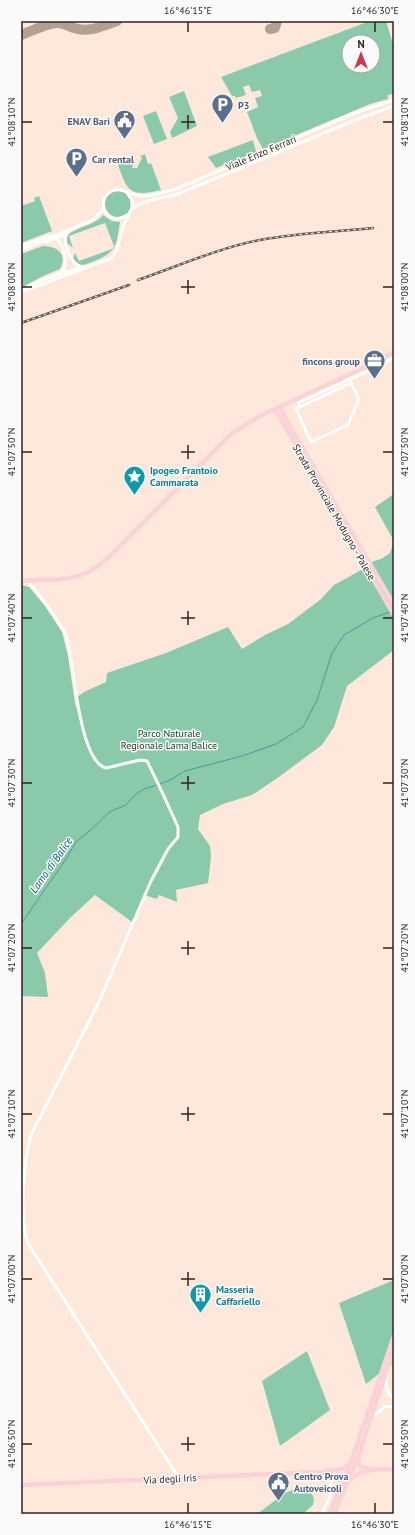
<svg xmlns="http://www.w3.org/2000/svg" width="415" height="1535" viewBox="0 0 415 1535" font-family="'PT Sans',sans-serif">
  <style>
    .green { fill: #8ac9aa; fill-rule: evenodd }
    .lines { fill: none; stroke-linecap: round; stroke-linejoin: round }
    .stream { stroke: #4f989e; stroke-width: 1 }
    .taxiway { stroke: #b2a094; stroke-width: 10 }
    .street { stroke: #fff; stroke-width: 3 }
    .secondary { stroke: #f9d3d5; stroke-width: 4.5 }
    .rail-casing { stroke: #66574d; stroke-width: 2.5 }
    .rail { stroke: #fafafa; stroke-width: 1; stroke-dasharray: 3; stroke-linecap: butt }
    .ticks { fill: none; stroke: #31251c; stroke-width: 1.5 }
    .labels { text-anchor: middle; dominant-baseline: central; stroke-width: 3; stroke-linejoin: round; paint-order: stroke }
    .service-label { font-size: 10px; font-weight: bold; fill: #4e5e75; stroke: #fafafa; text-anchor: start }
    .street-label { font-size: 10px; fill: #31251c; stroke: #fafafa }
    .culture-label { font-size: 10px; font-weight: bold; fill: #0d838f; stroke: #fafafa; text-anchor: start }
    .park-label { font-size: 10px; fill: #133929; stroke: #fafafa }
    .water-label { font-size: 11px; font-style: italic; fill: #00636c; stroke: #fafafa }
    .neatline { fill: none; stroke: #31251c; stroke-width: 1.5 }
    .ticks-label { font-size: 10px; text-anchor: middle; fill: #31251c }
  </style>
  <rect width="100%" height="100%" fill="#fde8db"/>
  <path class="green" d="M370,21H386L394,47V96L393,94L388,95V99L370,104L263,149L257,138L247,112L258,107L255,98L262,96L260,90L252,92L249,85L243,87L246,95L236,98L235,96H232L221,77ZM349,42H373V66H349Z
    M184,91L197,126L172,138L170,132L178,118L169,97Z
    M156,111L167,139L154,144L143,116Z
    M253,140L256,152L216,168L208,157Z
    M145,154L148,164L151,163L161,190C128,198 127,190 117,162L119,157L133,164L132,168H137L142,158L140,156Z
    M105 204a13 13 0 1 1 26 0a13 13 0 1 1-26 0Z
    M39,196L52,231L21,243V206L35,201L34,198Z
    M103,215L112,221L120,222C116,247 117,252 92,262C87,264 83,266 77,264L73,259L75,253L79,261L112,249L114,246L105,223L69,236L73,248L67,243C67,242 66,238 67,237C71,228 95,226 103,215Z
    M43,246C57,246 68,254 60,269L43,276L21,288V254Z
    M394,494V650L347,686L334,727L322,745L276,779L252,795L223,804L200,815L198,829L210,846L211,857L208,883L176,890L177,902L159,895L157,899L144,895L132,922L95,895L70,918L37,953L45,973L48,997L21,996V585L29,587L45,606L62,632L68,656L75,703L87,745L75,698L86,691L106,682L107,673L166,653L228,627L242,649L265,635L288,624L320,600L334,585L363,569L374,561L381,559L390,553L394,541L375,507Z
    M394,1280V1362L366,1384L339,1303Z
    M307,1351L330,1410L280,1446L262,1381Z
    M298,1488L309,1490L314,1498L313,1505L303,1514H257L285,1493Z"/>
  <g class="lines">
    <path class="stream" d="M160,784L170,780L185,771L242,756L276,744L303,727L317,700L332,653L344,635L373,618L390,612
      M21,924L66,859L76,842L93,828L109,812L126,805L135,795L144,789L157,785"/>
    <path class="taxiway" d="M270,29L275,28L277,21
      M21,35C32,31 45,24 56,23C63,22 68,26 74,28C89,33 103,26 117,21"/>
    <path class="street" d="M132,209C142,200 164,198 178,194L360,118L394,106
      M127,215C108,229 93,200 112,191C120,187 128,193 136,195C149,198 163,192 176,189L355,113L394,100
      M68,231C60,242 71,264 82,267
      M55,236C63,245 70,262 61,272
      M46,242L66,234
      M21,246L51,236
      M21,250L93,220L104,208
      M65,273L82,267
      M24,289L32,284L66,271
      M21,292L112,258L117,250L123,226L132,208V200L127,193
      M347,375C351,383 355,391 359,399L348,425L311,442L296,409L300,407L298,404L300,402L381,365L394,357
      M300,407L351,383
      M27,581C39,593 48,607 58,622C60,626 64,630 66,635C74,660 78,761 106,768L140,760L147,761L162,792L178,827V837L168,849L151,881L98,1004L31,1135C24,1161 19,1214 27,1240C29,1246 33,1251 36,1256L179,1478
      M387,1375C385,1385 386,1393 394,1399
      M371,1418L385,1407L394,1406
      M322,1514L333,1489L327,1473"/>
    <path class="secondary" d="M280,406L289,425L394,605
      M275,409L394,615
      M21,581C42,579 67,582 86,573C95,569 102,563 109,557L231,434L260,416L380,360L394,352
      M358,1458L360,1466L370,1469
      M326,1471L343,1469L350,1463
      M350,1479C363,1469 378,1469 394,1469
      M21,1485L318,1472C328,1473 339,1473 342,1485
      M329,1514L351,1462L394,1336
      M334,1514L358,1457L394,1348"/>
    <defs>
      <path id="rail" d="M138,280C178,266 219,248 260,240C297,233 335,232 373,228
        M21,323L129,285"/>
    </defs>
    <use href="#rail" class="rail-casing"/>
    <use href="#rail" class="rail"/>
  </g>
  <path class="ticks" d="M188,22V32M375,22V32M188,115V129M22,122H32M181,122H195M383,122H393M188,280V294M22,287H32M181,287H195M383,287H393M188,445V459M22,452H32M181,452H195M383,452H393M188,611V625M22,618H32M181,618H195M383,618H393M188,776V790M22,783H32M181,783H195M383,783H393M188,941V955M22,948H32M181,948H195M383,948H393M188,1107V1121M22,1114H32M181,1114H195M383,1114H393M188,1272V1286M22,1279H32M181,1279H195M383,1279H393M188,1437V1451M22,1444H32M181,1444H195M383,1444H393M188,1503V1513M375,1503V1513"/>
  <defs>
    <symbol id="parking-pin" viewBox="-11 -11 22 30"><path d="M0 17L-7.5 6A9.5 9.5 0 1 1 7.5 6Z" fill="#5c6f8a" stroke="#fafafa"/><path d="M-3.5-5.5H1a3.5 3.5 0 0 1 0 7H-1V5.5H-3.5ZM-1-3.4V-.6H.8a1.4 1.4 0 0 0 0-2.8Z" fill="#fff"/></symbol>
    <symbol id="civic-pin" viewBox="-11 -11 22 30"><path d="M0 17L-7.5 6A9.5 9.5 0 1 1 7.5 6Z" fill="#5c6f8a" stroke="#fafafa"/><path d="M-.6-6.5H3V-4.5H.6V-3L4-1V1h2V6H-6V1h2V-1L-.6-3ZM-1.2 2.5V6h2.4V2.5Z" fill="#fff"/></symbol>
    <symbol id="office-pin" viewBox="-11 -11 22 30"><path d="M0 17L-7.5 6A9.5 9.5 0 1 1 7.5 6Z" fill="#5c6f8a" stroke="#fafafa"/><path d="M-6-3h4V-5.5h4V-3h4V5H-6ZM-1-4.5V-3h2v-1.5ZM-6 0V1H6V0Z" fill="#fff"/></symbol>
    <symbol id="sight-pin" viewBox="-11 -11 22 30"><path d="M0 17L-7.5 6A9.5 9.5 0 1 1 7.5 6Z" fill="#0f9aa8" stroke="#fafafa"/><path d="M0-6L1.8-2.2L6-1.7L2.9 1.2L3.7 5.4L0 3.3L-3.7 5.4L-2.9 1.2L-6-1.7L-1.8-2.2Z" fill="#fff"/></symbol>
    <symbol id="building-pin" viewBox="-11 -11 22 30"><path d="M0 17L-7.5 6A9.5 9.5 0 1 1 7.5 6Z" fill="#0f9aa8" stroke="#fafafa"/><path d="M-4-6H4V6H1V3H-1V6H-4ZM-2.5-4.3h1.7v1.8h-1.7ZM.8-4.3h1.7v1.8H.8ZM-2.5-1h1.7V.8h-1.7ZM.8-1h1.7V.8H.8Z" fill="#fff"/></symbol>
  </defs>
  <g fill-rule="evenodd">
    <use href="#parking-pin" x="210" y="92" width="25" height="34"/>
    <use href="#civic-pin" x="112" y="108" width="25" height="34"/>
    <use href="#parking-pin" x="64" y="146" width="25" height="34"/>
    <use href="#office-pin" x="362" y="348" width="25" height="34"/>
    <use href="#sight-pin" x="122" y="464" width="25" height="34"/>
    <use href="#building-pin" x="188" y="1282" width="25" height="34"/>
    <use href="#civic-pin" x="266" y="1470" width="25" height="34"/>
  </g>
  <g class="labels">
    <g class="service-label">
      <text x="238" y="105">P3</text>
      <text x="110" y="121" text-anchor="end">ENAV Bari</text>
      <text x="92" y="159">Car rental</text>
      <text x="360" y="361" text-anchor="end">fincons group</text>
      <text x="294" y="1476">Centro Prova<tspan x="294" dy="12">Autoveicoli</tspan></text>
    </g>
    <g class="street-label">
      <text transform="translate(261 153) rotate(-23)">Viale Enzo Ferrari</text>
      <text transform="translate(334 512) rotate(60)">Strada Provinciale Modugno - Palese</text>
      <text transform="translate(170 1479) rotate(-3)">Via degli Iris</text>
    </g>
    <g class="culture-label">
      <text x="150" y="470">Ipogeo Frantoio<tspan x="150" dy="12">Cammarata</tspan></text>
      <text x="216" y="1289">Masseria<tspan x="216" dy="12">Caffariello</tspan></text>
    </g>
    <g class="park-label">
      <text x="169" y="733">Parco Naturale<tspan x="169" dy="12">Regionale Lama Balice</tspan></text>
    </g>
    <g class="water-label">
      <text transform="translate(51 865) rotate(-55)">Lama di Balice</text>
    </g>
  </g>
  <rect width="415" height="1535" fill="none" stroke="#fafafa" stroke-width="44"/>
  <g transform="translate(361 54)"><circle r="19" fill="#fafafa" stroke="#aaa5a1"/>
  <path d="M0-3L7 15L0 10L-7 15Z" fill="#c7374d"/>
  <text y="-6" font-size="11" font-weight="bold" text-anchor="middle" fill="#31251c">N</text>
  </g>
  <rect x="22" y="22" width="371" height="1491" class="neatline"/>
  <g class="ticks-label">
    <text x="188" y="14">16°46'15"E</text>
    <text x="375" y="14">16°46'30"E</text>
    <text transform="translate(11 122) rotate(-90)" y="4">41°08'10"N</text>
    <text transform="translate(404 122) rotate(-90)" y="4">41°08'10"N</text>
    <text transform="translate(11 287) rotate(-90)" y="4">41°08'00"N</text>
    <text transform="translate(404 287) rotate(-90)" y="4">41°08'00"N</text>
    <text transform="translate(11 452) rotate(-90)" y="4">41°07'50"N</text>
    <text transform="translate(404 452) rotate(-90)" y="4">41°07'50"N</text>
    <text transform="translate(11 618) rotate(-90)" y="4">41°07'40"N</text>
    <text transform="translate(404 618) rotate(-90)" y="4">41°07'40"N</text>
    <text transform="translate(11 783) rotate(-90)" y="4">41°07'30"N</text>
    <text transform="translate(404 783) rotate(-90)" y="4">41°07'30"N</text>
    <text transform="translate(11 948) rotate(-90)" y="4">41°07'20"N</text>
    <text transform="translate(404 948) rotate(-90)" y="4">41°07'20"N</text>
    <text transform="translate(11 1114) rotate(-90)" y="4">41°07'10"N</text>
    <text transform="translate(404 1114) rotate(-90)" y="4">41°07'10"N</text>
    <text transform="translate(11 1279) rotate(-90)" y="4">41°07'00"N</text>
    <text transform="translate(404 1279) rotate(-90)" y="4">41°07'00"N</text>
    <text transform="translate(11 1444) rotate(-90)" y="4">41°06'50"N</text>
    <text transform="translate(404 1444) rotate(-90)" y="4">41°06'50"N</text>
    <text x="188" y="1528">16°46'15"E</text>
    <text x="375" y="1528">16°46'30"E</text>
  </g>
</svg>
